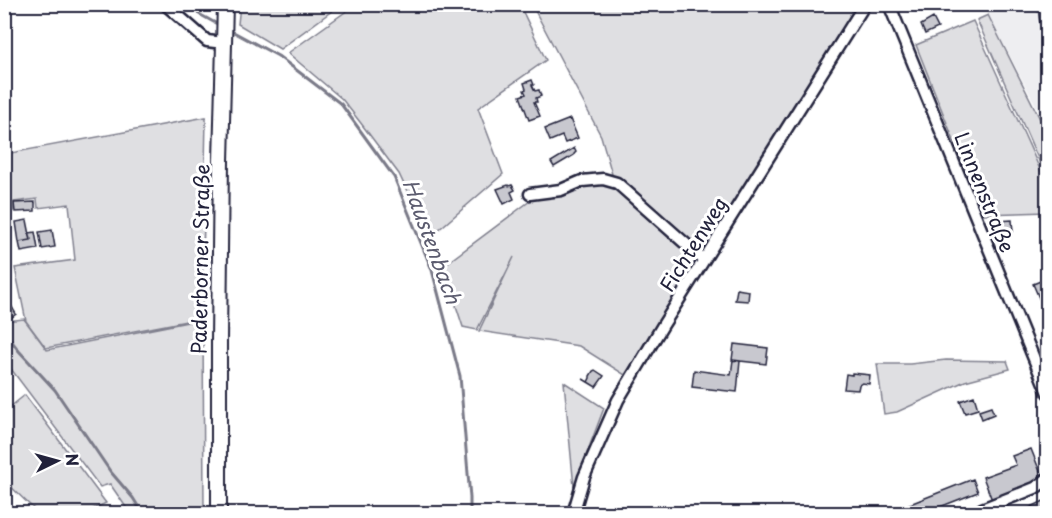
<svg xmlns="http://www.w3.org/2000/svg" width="1052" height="518" viewBox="0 0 1052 518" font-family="'Playpen Sans',sans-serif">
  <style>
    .built { fill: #eeeef1 }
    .green { fill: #dfdfe2; stroke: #80808e; stroke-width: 1.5 }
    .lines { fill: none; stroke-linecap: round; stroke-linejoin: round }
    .stream { stroke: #7a7a88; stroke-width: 3 }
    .building { fill: #c8c8cf; stroke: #22223b; stroke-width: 1.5 }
    .minor-casing { stroke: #22223b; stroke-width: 15 }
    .major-casing { stroke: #22223b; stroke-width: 18 }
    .minor { stroke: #fff; stroke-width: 10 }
    .major { stroke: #fff; stroke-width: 14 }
    .labels { text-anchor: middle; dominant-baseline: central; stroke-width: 6; stroke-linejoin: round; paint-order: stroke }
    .street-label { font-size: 20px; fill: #22223b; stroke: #fff }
    .water-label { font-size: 21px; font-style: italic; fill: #5c5c6f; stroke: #fff }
  </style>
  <rect width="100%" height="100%" fill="#fff"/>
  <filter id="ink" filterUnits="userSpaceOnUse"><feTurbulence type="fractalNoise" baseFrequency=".0167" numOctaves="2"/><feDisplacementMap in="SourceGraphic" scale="12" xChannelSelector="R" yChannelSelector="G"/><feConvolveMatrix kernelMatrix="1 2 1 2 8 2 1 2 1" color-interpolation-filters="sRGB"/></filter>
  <g filter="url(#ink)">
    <path class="built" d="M1003,5H1047V127L987,12Z"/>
    <path class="green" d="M240,5V4L340,5L280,49L238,24Z
      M523,5V12L546,60L478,108L503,174L429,238L399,174L360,122L342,99L288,53L355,5Z
      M532,5H860L698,258L625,375L579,346L479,331L514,257L477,330L463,327L443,266L534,198L562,191L612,174L601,136Z
      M988,15L1047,133V179L977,20Z
      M973,21L1047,185V212L983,214L916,45Z
      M206,117L202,318L46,348L26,321L15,268L75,260L69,204L38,208L37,199L14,202L13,211L5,212V154Z
      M24,319L47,350L203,319L204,513H130L110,484L100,487L5,361V320L6,321Z
      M946,360L1007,361L1010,369L965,381L897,412L884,414L877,364H910Z
      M564,382L604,408L574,487Z
      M25,395L106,503L85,513H38L5,481V411Z"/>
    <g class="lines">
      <path class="stream" d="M189,4L199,14L219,25
        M228,29L278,56L341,104L394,177L432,270L460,376L470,498V514
        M4,331L19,351L55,390L110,471L133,498L143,514"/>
    </g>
    <path class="building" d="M1048,7V23L1040,24L1038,8Z
      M933,18L938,28L925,34L921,25Z
      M532,80L534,85H532L535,91L539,90L541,96L536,98L537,102H534L540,116L529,120L520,96L526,94L524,90L526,89L524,83Z
      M570,119L578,138L565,143L562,136L550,141L545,129Z
      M574,148L576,152L574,154V155L554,167L551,162Z
      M508,185L509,186L512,185L515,190L511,192L514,199L504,204L497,189Z
      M35,202V211L15,212L14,203Z
      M27,220L31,240L19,242L16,222Z
      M1012,220L1013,232L999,233L998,221Z
      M52,230L55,247L42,249L39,232Z
      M35,232L38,249L21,252L19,242L31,240L29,233Z
      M1048,278V319L1033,284Z
      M737,289L749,291L748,301L735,300Z
      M8,300L16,314L11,318L4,308V302Z
      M734,344L768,348L766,364L732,360Z
      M733,360L740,361L737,392L692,387L694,370L731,375Z
      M595,370L604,376L596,387L583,379L588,382L590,378V376L593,371Z
      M852,373L870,375L869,384L862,383L859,385L858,390L844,389L846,374L852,375Z
      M974,396L978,409L965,413L960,401Z
      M991,407L994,414L982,419L979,411Z
      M1031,449L1043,479L1024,486L1025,488L992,500L983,477L1016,465L1012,456Z
      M973,479L978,492L922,514H908L905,506Z
      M1048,499V513L1026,514L1025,510Z"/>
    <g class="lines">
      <defs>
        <path id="minor" d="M165,4L207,41L224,43
          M889,4L1048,393
          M530,194L561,190L582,181L603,179L617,183L704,260
          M982,509L1035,488L1041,484L1048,478
          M573,514L584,477L618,400L663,325L865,4"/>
        <path id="major" d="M219,514V341L221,161L225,4"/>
      </defs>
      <use href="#minor" class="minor-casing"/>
      <use href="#major" class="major-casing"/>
      <use href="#minor" class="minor"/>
      <use href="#major" class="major"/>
    </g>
  </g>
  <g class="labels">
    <g class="street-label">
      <text transform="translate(985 192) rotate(68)">Linnenstraße</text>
      <text transform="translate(693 244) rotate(-58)">Fichtenweg</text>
      <text transform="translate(200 259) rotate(-89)">Paderborner Straße</text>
    </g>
    <g class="water-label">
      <text transform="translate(433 241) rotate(70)">Haustenbach</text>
    </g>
  </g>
  <rect width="1052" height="518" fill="none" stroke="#fff" stroke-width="24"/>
  <rect x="12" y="12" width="1028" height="494" fill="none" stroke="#22223b" stroke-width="2" filter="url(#ink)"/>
  <g transform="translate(57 461) rotate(85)" stroke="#ffffff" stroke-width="4.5" paint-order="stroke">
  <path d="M0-4.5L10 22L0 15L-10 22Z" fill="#22223b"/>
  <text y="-9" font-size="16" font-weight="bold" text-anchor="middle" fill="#22223b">N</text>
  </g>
</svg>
